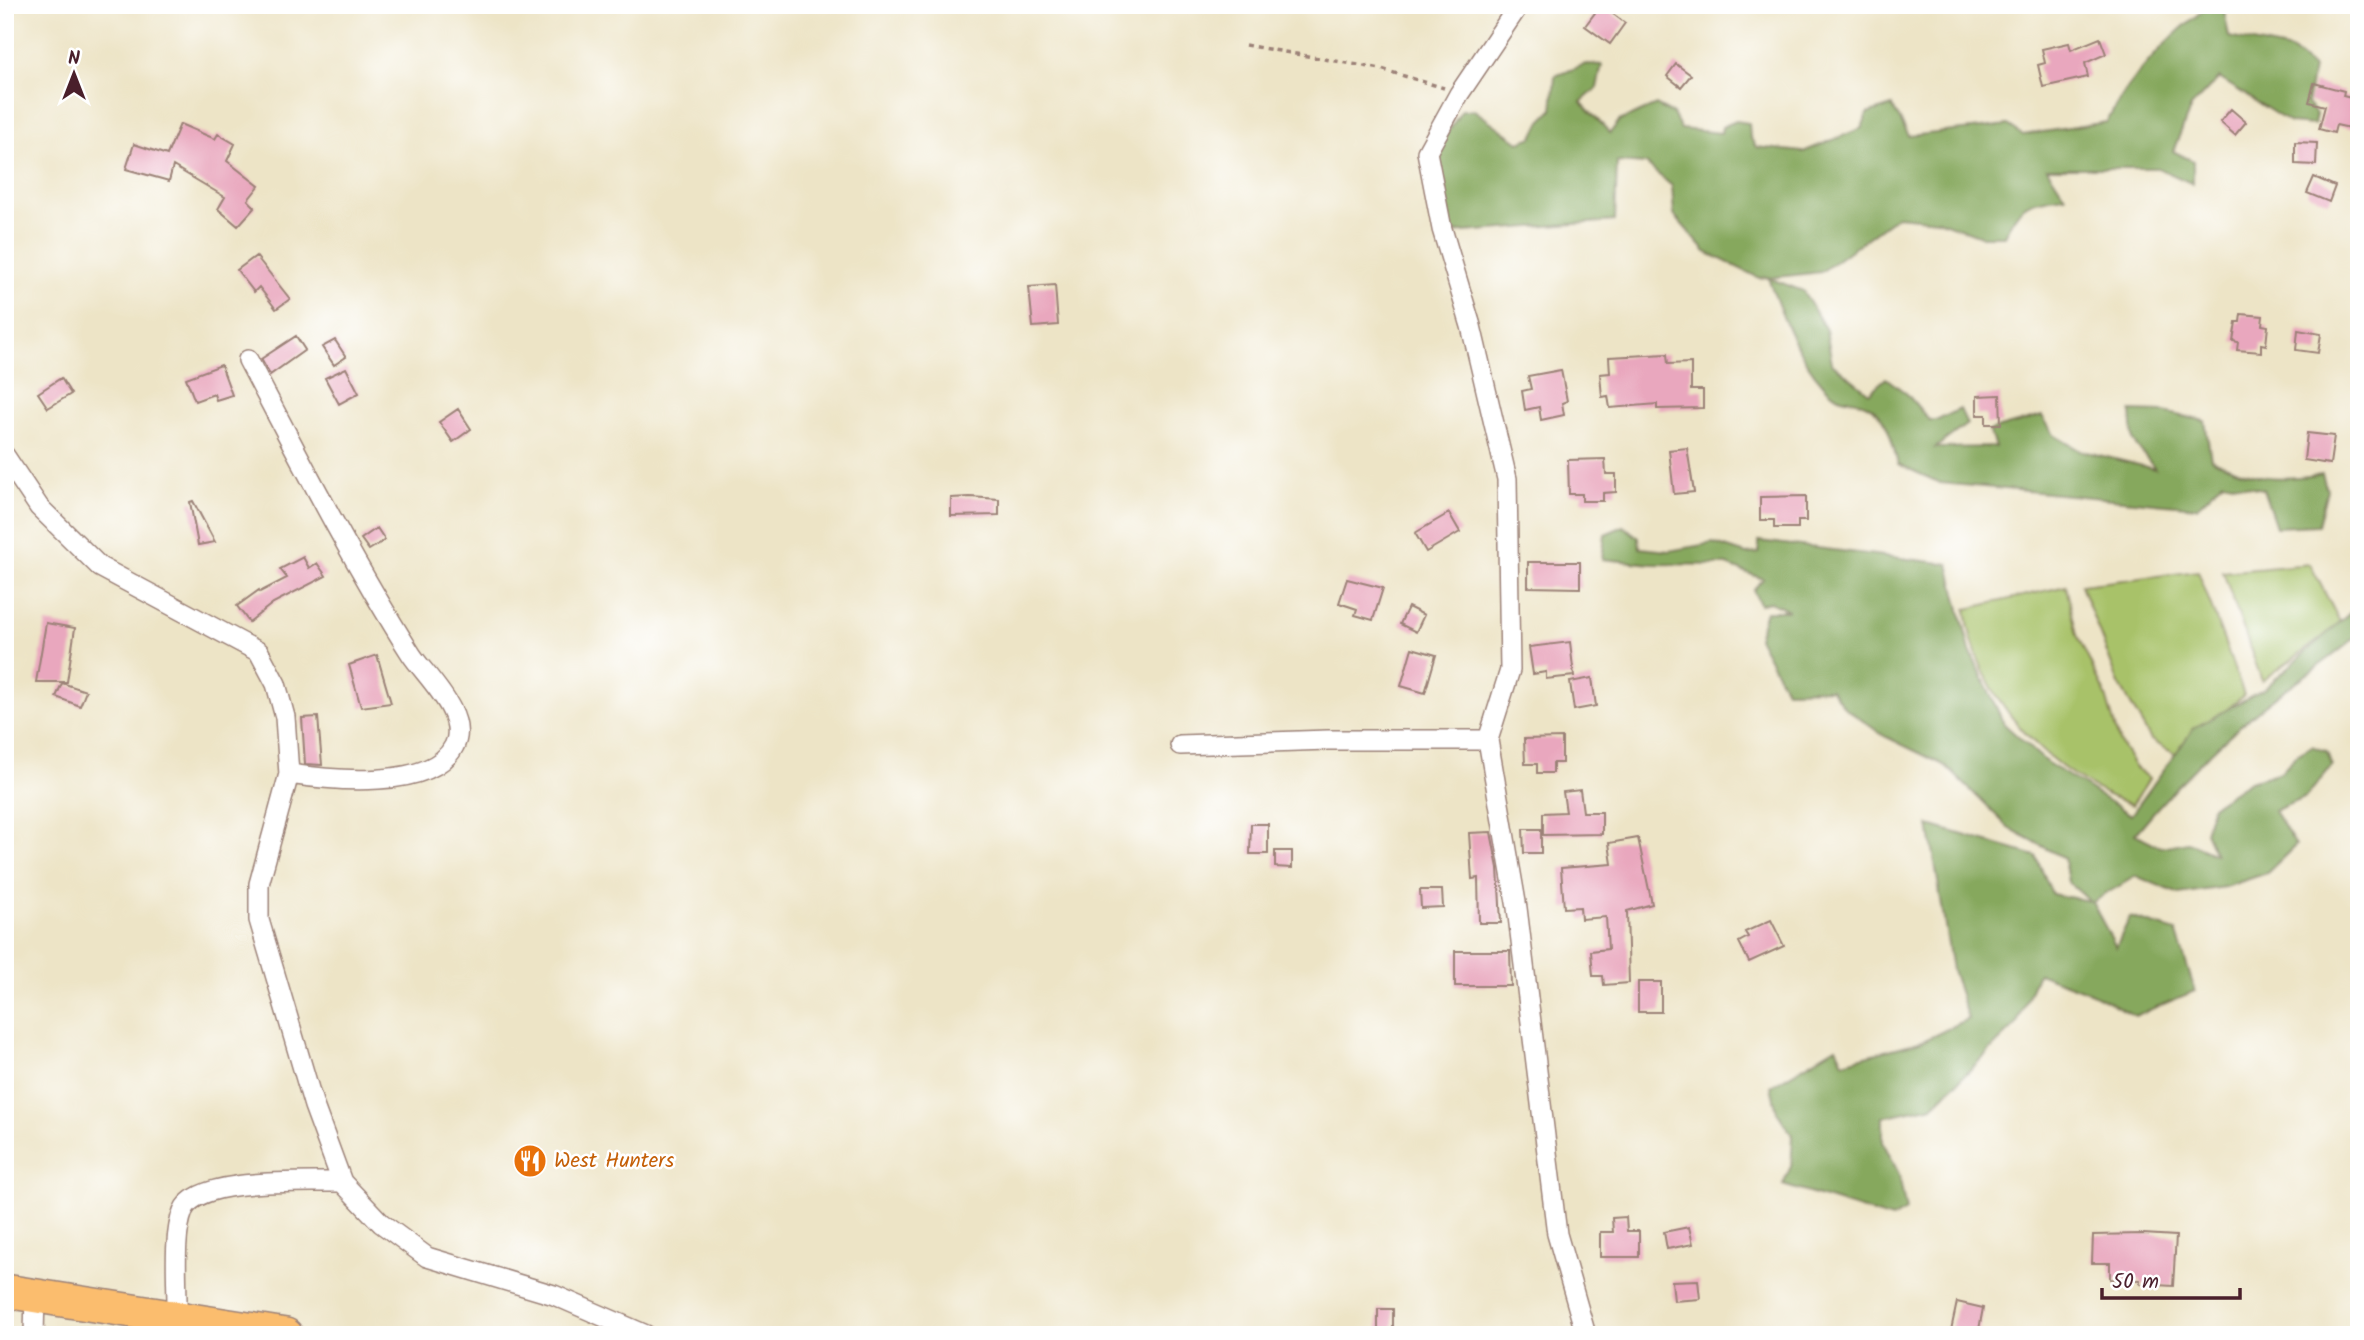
<svg xmlns="http://www.w3.org/2000/svg" width="2364" height="1340" viewBox="0 0 2364 1340" font-family="Kalam,sans-serif">
  <style>
    .green { fill: #a8c269; stroke: #79704a; stroke-width: 2 }
    .forest { fill: #86a85d; stroke: #686444; stroke-width: 2 }
    .building { fill: #e9a7be }
    .lines { fill: none; stroke-linecap: round; stroke-linejoin: round }
    .street-casing { stroke: #9c8278; stroke-width: 22 }
    .highway-casing { stroke: #9c8278; stroke-width: 36 }
    .path { stroke: #9c8278; stroke-width: 3.5; stroke-dasharray: 5 5; stroke-linecap: butt }
    .street { stroke: #fff; stroke-width: 19 }
    .highway { stroke: #fbbd6e; stroke-width: 33 }
    .labels { text-anchor: middle; dominant-baseline: central; stroke-width: 5; stroke-linejoin: round; paint-order: stroke }
    .food-label { font-size: 21px; fill: #c56008; stroke: #fff; text-anchor: start }
  </style>
  <rect width="100%" height="100%" fill="#fff"/>
  <filter id="ink" filterUnits="userSpaceOnUse"><feTurbulence type="fractalNoise" baseFrequency=".0143" numOctaves="2"/><feDisplacementMap in="SourceGraphic" scale="14" xChannelSelector="R" yChannelSelector="G"/><feConvolveMatrix kernelMatrix="1 2 1 2 8 2 1 2 1" color-interpolation-filters="sRGB"/></filter>
  <filter id="wash" filterUnits="userSpaceOnUse"><feTurbulence type="fractalNoise" baseFrequency=".00686" numOctaves="4" result="noise"/><feDisplacementMap in="SourceGraphic" scale="28" xChannelSelector="R" yChannelSelector="G"/><feGaussianBlur stdDeviation="1.57" result="paint"/><feColorMatrix in="noise" values="0 0 0 0 0 0 0 0 0 0 0 0 0 0 0 0 0 1.4 0 .05"/><feComposite in="paint" operator="in"/></filter>
  <g filter="url(#wash)">
    <rect width="100%" height="100%" fill="#ede4c6"/>
    <path class="green" d="M2310,564L2341,624L2262,681L2223,572Z
      M2198,571L2244,695L2175,754L2151,740L2119,684L2081,585Z
      M2066,586L2077,635L2106,696L2119,741L2135,767L2149,779L2132,805C2051,777 1974,696 1966,609Z"/>
    <path class="forest" d="M2210,5H2223L2229,37L2291,50L2313,68L2307,104L2316,114L2314,125L2290,123L2219,78L2191,107L2173,151L2193,161V184L2158,168H2047L2065,196C2029,201 2020,201 2004,236H1981L1938,220L1897,216L1821,272L1769,278L1803,291L1826,330L1832,363L1869,393L1886,378L1907,394L1929,420H1938L1960,409L1967,424L1935,448L1995,447L1989,431L2042,416L2054,435L2079,450L2155,469L2133,441L2131,411L2164,412L2205,421L2211,459C2253,478 2276,482 2322,474L2327,490L2318,525L2276,527L2263,489L2223,481L2197,507L1940,483L1898,464C1892,443 1888,414 1865,404C1844,395 1842,405 1823,384C1796,354 1781,314 1768,277L1759,278L1706,252L1674,215L1672,186L1646,164L1617,162L1615,221L1451,233L1437,149L1462,110H1474L1519,142L1533,137L1541,121L1552,110L1555,76L1586,64L1602,65L1597,88L1581,102L1610,133L1619,121L1656,105L1673,114L1681,129L1721,133L1722,127L1736,121L1749,123L1750,137L1756,147L1803,152L1862,128L1867,114L1892,106L1909,136L2008,125L2023,135L2107,122C2129,77 2170,35 2210,5Z
      M1624,526L1639,538L1640,548L1669,551L1713,543L1746,554L1759,553V541L1949,564L1970,651L2004,724L2046,762L2131,815L2194,728L2265,688L2359,605V634C2328,663 2292,682 2260,709C2215,746 2172,789 2135,834L2161,847L2188,842L2215,854L2205,832L2212,806L2250,781L2281,772L2295,756L2312,746L2327,752L2332,766L2306,797L2274,811L2296,845L2267,873L2225,887L2179,894L2136,876L2092,902L2116,947L2130,917L2176,931L2195,991L2135,1016L2092,993L2038,973L2016,1025L1933,1106L1883,1117V1142L1899,1174L1906,1211L1892,1219L1783,1185L1791,1166L1793,1136L1777,1112L1771,1086L1836,1047L1843,1062L1923,1041L1968,1019L1952,970L1929,825L2036,856L2052,894L2090,901L2068,882L2064,858L2009,828L1946,766L1884,736L1845,708L1831,689L1786,690L1758,638L1766,611H1789L1770,602L1760,604L1753,590L1763,579L1727,565L1653,564L1602,559L1605,534Z"/>
    <g id="blocks">
      <path class="building" d="M1601,5L1625,23L1610,44L1585,26Z
        M2100,38L2106,54L2085,63L2088,77L2043,87L2038,65L2045,63L2042,49L2069,43L2071,50Z
        M1676,64L1691,75L1681,87L1667,76Z
        M2314,83L2344,91L2343,96L2359,100V130L2336,125L2334,133L2319,129L2325,106L2309,102Z
        M2231,109L2246,122L2235,135L2220,122Z
        M180,124L215,139L218,134L235,144L227,161L259,186L248,200L255,207L238,226L218,209L225,197L173,166L169,181L126,169L134,144L167,155Z
        M2295,142L2317,143L2316,165L2295,164Z
        M2314,177L2335,186L2329,202L2307,193Z
        M256,256L290,299L276,309L259,287L254,292L237,270Z
        M1055,285L1058,325L1033,327L1029,287Z
        M2241,314L2263,316L2262,325L2268,326L2266,345L2261,344V352L2237,350L2238,342L2233,341L2236,322H2240Z
        M2298,330L2321,334L2318,353L2296,350Z
        M296,336L305,350L270,375L261,359Z
        M335,340L346,357L334,365L322,347Z
        M1667,354L1668,364L1691,363V390H1703V408L1657,409V404L1610,408L1608,396L1602,397L1600,374L1610,373L1609,357Z
        M221,365L232,395L216,400L214,394L195,401L186,378Z
        M346,368L359,393L339,404L325,378Z
        M1561,370L1567,401L1562,403L1564,415L1541,420L1539,407L1525,410L1522,391L1531,389L1528,376Z
        M61,378L71,394L48,408L38,393Z
        M2000,395L2001,424H1986V415H1977V396Z
        M458,409L471,429L453,442L439,422Z
        M2307,433L2334,436L2330,464L2304,460Z
        M1687,448L1694,492L1674,494L1669,450Z
        M1605,459L1606,474H1616V492L1603,493V501H1582V494H1569L1568,460Z
        M1806,496V521H1798V528H1774V520H1760V497Z
        M970,497L999,499V515L951,516V498Z
        M193,501L215,542L198,545L190,502Z
        M1449,513L1460,532L1426,552L1415,533Z
        M377,528L385,540L369,550L361,539Z
        M303,557L309,568L317,563L326,576L273,603L249,622L237,606L259,590L260,592L287,578L280,569Z
        M1528,562H1580V588L1528,587Z
        M1347,579L1383,588L1373,620L1355,615L1357,609L1339,603Z
        M1408,607L1424,615L1416,632L1400,624Z
        M46,623L75,628L67,682H36Z
        M1570,642L1574,676L1546,679V672L1533,674L1529,647Z
        M1412,648L1436,655L1425,693L1401,686Z
        M377,655L391,703L361,707L349,665Z
        M1592,678L1596,706L1574,710L1570,682Z
        M62,683L86,691L80,706L56,697Z
        M318,717L322,765L305,764L302,718Z
        M1562,738V763H1553V773H1537V764H1525L1524,739Z
        M1580,790L1583,812H1602V834L1543,835V813L1566,812L1563,792Z
        M1251,824H1268V854H1250Z
        M1523,829H1541V853H1524Z
        M1491,832L1498,868L1501,923H1479L1478,878L1472,879L1469,833Z
        M1638,838L1652,904L1627,911L1629,983L1604,985L1603,976H1593L1591,951L1608,949L1606,917L1581,919L1580,907L1564,908L1561,868L1612,864L1609,843Z
        M1275,851H1292V868L1275,867Z
        M1420,890H1442L1443,907L1421,908Z
        M1771,920L1784,946L1749,962L1739,942L1748,937L1745,932Z
        M1455,951H1510L1511,986H1455Z
        M1638,982H1661V1012H1638Z
        M1626,1217L1627,1231H1639V1257H1600V1232H1613L1612,1218Z
        M1689,1227L1693,1244L1667,1249L1664,1232Z
        M2143,1234L2176,1236L2173,1286L2140,1284V1280L2110,1279V1263H2092L2093,1235Z
        M1698,1280L1700,1299L1674,1301L1672,1281Z
        M1957,1302L1983,1308L1978,1335H1950Z
        M1378,1309H1393V1331H1378Z"/>
    </g>
  </g>
  <g filter="url(#ink)">
    <use href="#blocks" fill-opacity="0" stroke="#9c8278" stroke-width="2"/>
    <g class="lines">
      <defs>
        <path id="street" d="M1519,5L1459,94L1427,152L1442,229L1471,326L1507,479L1510,670L1488,740L1517,908L1557,1234L1586,1335
          M248,360C300,459 351,559 411,654C426,677 470,716 454,746C432,791 330,780 289,774
          M5,456L39,507L100,567L259,652L276,684L285,717L289,774L259,884V920L314,1106L342,1182L381,1223L427,1257L554,1295L646,1335
          M1180,745L1328,740H1488
          M177,1318C178,1289 172,1238 183,1211C196,1176 310,1183 342,1182
          M34,1335L35,1295"/>
        <path id="highway" d="M5,1291L286,1335"/>
      </defs>
      <use href="#street" class="street-casing"/>
      <use href="#highway" class="highway-casing"/>
      <path class="path" d="M1245,45L1381,69L1444,88"/>
      <use href="#street" class="street"/>
      <use href="#highway" class="highway"/>
    </g>
  </g>
  <defs>
    <symbol id="restaurant-disc" viewBox="-11 -11 22 22"><circle r="9.5" fill="#e8710a" stroke="#fff"/><path d="M-5-6h1v4h1v-4h1v4h1v-4h1v5L-1.5 .5V6h-2V.5L-5-1ZM5-6V6H3V1.5H1.5Q1.5-4 5-6Z" fill="#fff"/></symbol>
  </defs>
  <g fill-rule="evenodd">
    <use href="#restaurant-disc" x="511" y="1142" width="38" height="38"/>
  </g>
  <g class="labels">
    <g class="food-label">
      <text x="554" y="1161">West Hunters</text>
    </g>
  </g>
  <rect width="2364" height="1340" fill="none" stroke="#fff" stroke-width="28"/>
  <g transform="translate(74 74)" stroke="#ffffff" stroke-width="5" paint-order="stroke">
  <path d="M0-5L12 26L0 18L-12 26Z" fill="#4a1f2b"/>
  <text y="-10" font-size="19" font-weight="bold" text-anchor="middle" fill="#4a1f2b">N</text>
  </g>
  <path d="M2102 1288v10h138v-10" fill="none" stroke="#4a1f2b" stroke-width="3.5"/>
  <text x="2112" y="1288" font-size="21" fill="#4a1f2b" stroke="#ffffff" stroke-width="5" paint-order="stroke">50 m</text>
</svg>
